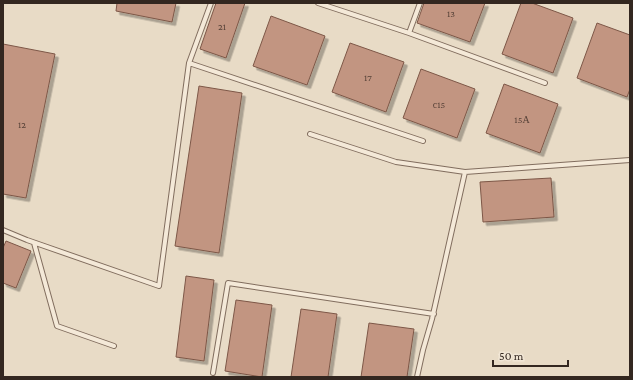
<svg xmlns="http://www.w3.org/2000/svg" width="633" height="380" viewBox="0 0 633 380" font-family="'Crimson Pro',serif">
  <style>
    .building { fill: #c29581; stroke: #7d5747; filter: url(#shadow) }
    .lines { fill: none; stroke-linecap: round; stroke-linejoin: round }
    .service-casing { stroke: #816d5e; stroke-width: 6 }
    .service { stroke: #f4e9d8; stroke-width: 4 }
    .labels { text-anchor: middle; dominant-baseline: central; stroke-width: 3; stroke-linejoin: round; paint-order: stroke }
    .number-label { font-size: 10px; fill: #574238 }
  </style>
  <defs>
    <filter id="shadow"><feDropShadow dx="3.5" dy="3.5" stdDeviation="0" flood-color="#0004"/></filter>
  </defs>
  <rect width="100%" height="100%" fill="#e8dbc6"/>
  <path class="building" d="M117,3H176L172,22L116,11Z
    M216,3H245L226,58L200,49Z
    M424,3H485L470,42L417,23Z
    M521,3H532L573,18L553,73L502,54Z
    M271,16L325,36L307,85L253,66Z
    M597,23L630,35V89L627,97L577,78Z
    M350,43L404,62L386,112L332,92Z
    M3,44L55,54L26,198L3,194Z
    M421,69L475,89L457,138L403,118Z
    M504,84L558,104L540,153L486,133Z
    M199,86L242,93L219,253L175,246Z
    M551,178L554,217L483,222L480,182Z
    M6,241L31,251L16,288L3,283V248Z
    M186,276L214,280L204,361L176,357Z
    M236,300L272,305L262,377L225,371Z
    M301,309L337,314L328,377H291Z
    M369,323L414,329L407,377H361Z"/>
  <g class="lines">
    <defs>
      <path id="service" d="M318,3L409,33L545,83
        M409,33L420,3
        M189,63L423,141
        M310,134L396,162L465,172L630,160
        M3,230L27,240L159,286L189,63L211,3
        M34,243L57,326L114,346
        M213,373L228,283L434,314
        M417,377L423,350L432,319L465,172"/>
    </defs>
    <use href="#service" class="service-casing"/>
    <use href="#service" class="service"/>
  </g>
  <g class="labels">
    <g class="number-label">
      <text x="451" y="13">13</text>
      <text x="222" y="26">21</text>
      <text x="368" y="77">17</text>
      <text x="439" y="104">с15</text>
      <text x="522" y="119">15А</text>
      <text x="22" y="124">12</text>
    </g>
  </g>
  <rect width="633" height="380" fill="none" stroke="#332720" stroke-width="8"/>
  <path d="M493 360v6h75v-6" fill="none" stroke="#332720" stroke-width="2"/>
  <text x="499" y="360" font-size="12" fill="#332720" stroke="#f1e6d5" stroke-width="3" paint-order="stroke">50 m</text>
</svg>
